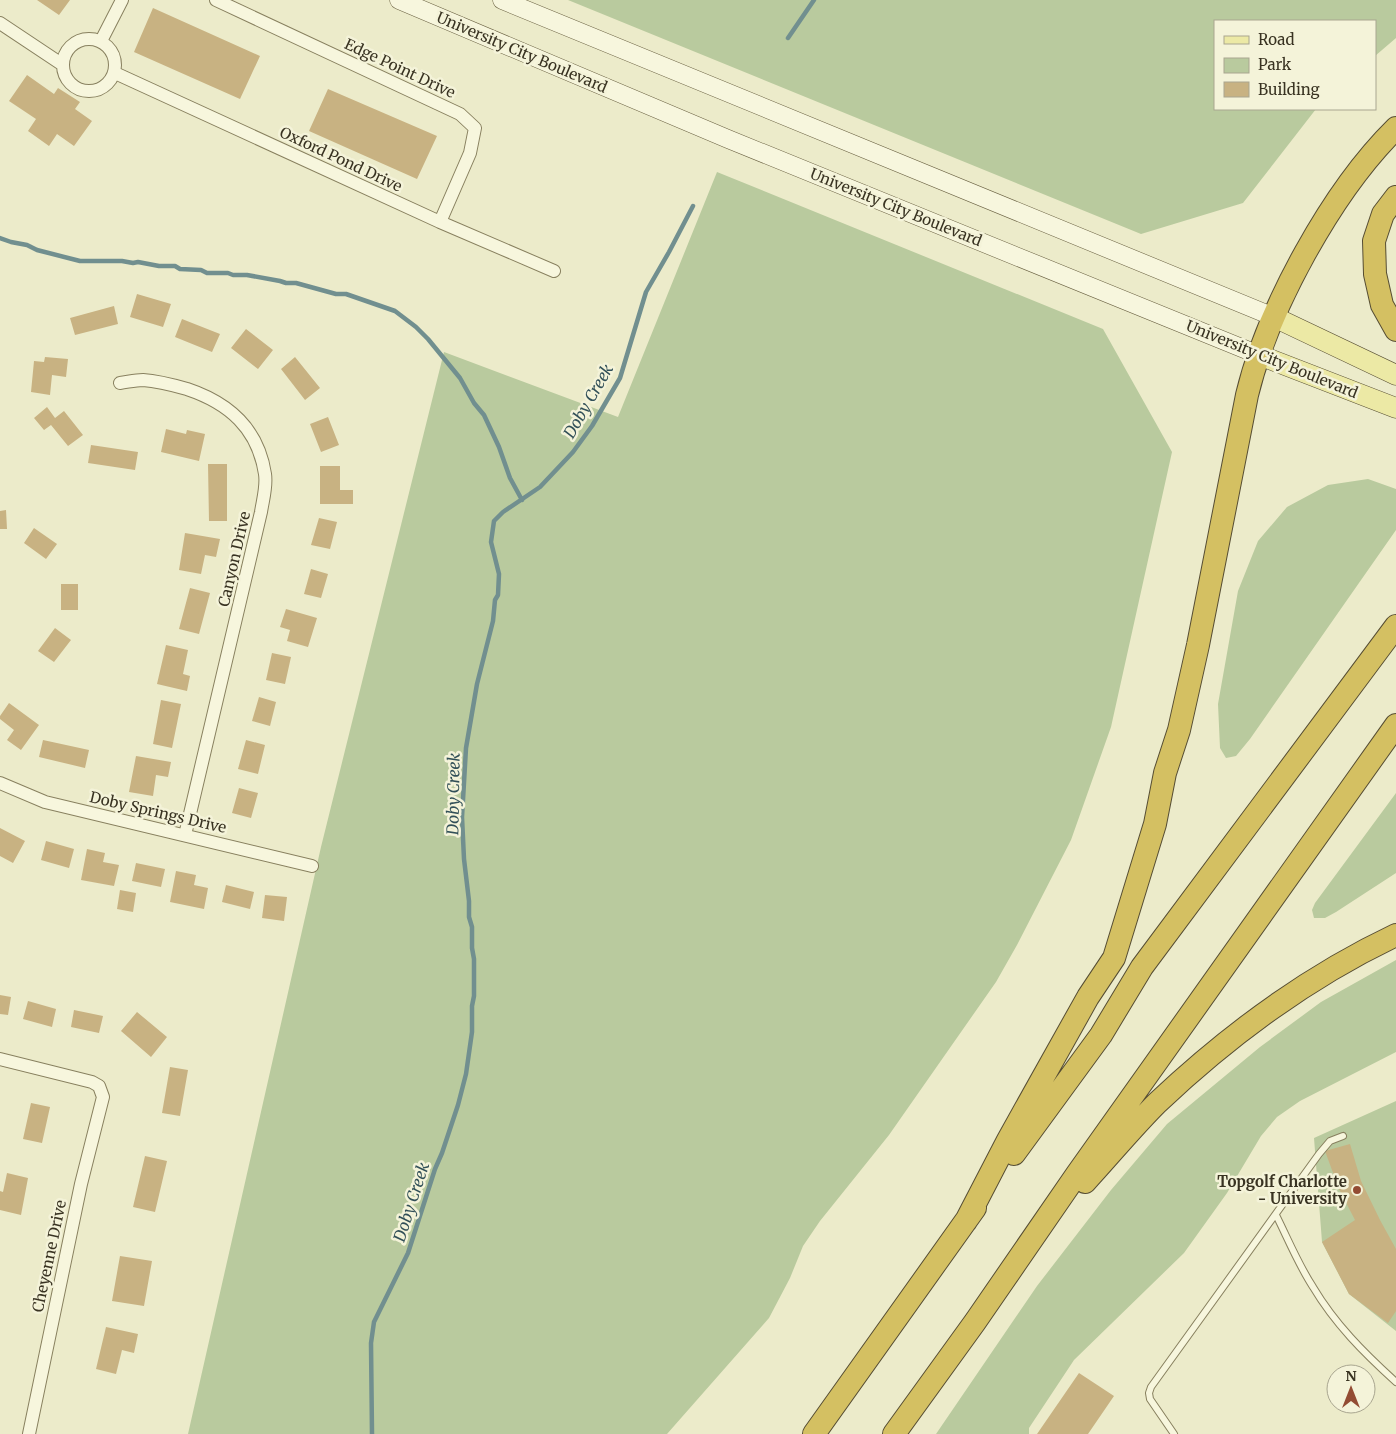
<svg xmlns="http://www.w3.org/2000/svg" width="1396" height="1434" viewBox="0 0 1396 1434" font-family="Merriweather,serif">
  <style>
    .green { fill: #b9ca9e }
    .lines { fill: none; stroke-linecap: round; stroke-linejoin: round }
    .stream { stroke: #718f8f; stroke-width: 4.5 }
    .building { fill: #c8b282 }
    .lane-casing { stroke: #88805f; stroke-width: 8 }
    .street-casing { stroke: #88805f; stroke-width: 14 }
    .secondary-casing { stroke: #6a6142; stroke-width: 19 }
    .primary-casing { stroke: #564d33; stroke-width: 21 }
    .highway-casing { stroke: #564d33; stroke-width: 24 }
    .lane { stroke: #f7f6dd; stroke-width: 6 }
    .street { stroke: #f7f6dd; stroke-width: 12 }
    .secondary { stroke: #f7f6dd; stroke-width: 18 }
    .primary { stroke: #ece9a5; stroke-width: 20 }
    .highway { stroke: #d4c062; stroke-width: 22 }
    .poi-dot { fill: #934c33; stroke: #f4f3d9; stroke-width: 2 }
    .labels { text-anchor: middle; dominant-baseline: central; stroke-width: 5; stroke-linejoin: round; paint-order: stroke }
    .street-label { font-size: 15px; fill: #393322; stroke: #f4f3d9 }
    .poi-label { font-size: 15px; font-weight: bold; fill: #393322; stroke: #f4f3d9; text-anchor: end }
    .water-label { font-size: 16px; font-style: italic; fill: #325058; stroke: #f4f3d9 }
  </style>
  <rect width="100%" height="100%" fill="#ecebca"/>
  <path class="green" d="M568,0H1396V38L1375,56V21H1215V109H1316L1243,203L1141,234Z
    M717,172L1103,329L1172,452L1111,727L1071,840L1017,945L996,982L889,1135L820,1221L803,1246L790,1278L769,1318L667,1434H188L321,847L444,352L618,417Z
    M1368,479L1396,489V530L1250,739L1236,756L1226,758L1220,748L1218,704L1238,591L1258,541L1287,507L1328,485Z
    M1396,793V873L1336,912L1325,918H1314L1312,910L1315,903Z
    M1396,960V1052L1300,1101L1277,1117L1261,1136L1227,1193L1184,1253L1074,1360L1029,1428V1434H936L1037,1286L1111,1190L1167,1124L1260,1047L1321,1002Z
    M1396,1101V1331L1349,1294L1322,1242L1314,1138Z"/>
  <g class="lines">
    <path class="stream" d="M788,38L814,0
      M0,238L11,242L27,245L37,250L80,261H122L133,263L138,262L159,266H175L180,269L201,270L207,273H228L233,275H247L280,281L286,283H296L336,294H346L395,311L416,327L428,339L460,378L474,403L484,415L499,447L510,478L522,500
      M372,1434L371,1343L374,1322L408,1253L435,1169L442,1153L458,1105L466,1074L472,1032V1006L474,996V959L472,948V927L469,917V901L464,859L462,817L466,748L477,684L493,621L495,600L498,595L499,574L491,542L494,521L503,512L540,487L573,452L592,426L620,378L646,292L669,252L693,206"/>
  </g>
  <path class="building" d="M37,0H70L59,15Z
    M153,8L260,56L240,99L134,52Z
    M27,75L54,94L58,88L80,102L75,109L92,121L74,146L57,134L49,146L28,131L36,119L9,101Z
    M328,89L437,136L417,179L309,131Z
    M137,294L171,304L163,327L130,317Z
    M114,306L118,324L75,335L70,318Z
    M182,319L220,334L212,352L175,337Z
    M246,329L273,350L258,369L231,348Z
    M45,357L68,359L66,377L52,375L50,395L31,392L34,361L44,362Z
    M295,357L320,388L305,400L281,369Z
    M47,407L55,418L64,411L83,435L68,446L51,425L44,430L34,418Z
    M328,417L339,445L321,452L310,424Z
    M166,429L186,434L187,430L205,434L199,461L161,452Z
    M91,445L138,452L135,470L88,463Z
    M208,464H227V521H209Z
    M320,466H340V490H353V504H320Z
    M6,510L7,529H0V511Z
    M319,518L337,522L330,549L311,545Z
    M34,528L57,544L46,559L24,543Z
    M185,533L220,539L216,557L205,555L201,574L179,570Z
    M311,569L328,574L321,598L304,594Z
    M61,584H78V610H61Z
    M190,588L210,593L199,634L179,629Z
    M286,609L317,618L308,647L287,641L290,630L280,627Z
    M55,628L71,640L54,662L38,651Z
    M166,645L188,650L183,674L190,676L187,691L157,684Z
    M272,653L291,657L285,684L266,680Z
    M259,697L276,702L270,726L252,721Z
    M161,700L181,704L172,748L153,744Z
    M9,703L39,725L21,750L7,740L14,730L0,719V716Z
    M43,740L89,750L85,768L39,757Z
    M246,740L265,745L258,774L238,769Z
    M136,756L171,762L168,777L156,775L153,796L129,792Z
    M239,788L258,793L251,818L232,813Z
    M0,828L25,841L13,863L0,856Z
    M46,841L74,849L69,868L41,860Z
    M87,849L105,853L103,862L119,865L114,886L81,880Z
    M136,863L165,869L161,887L132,881Z
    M176,871L196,875L194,885L208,888L204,909L170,902Z
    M226,885L254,892L250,909L222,902Z
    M120,890L136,893L133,912L117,909Z
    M265,895L287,897L284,921L262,918Z
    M0,995L11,997L8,1015L0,1014Z
    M28,1001L56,1009L52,1027L23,1019Z
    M74,1010L103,1016L99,1033L71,1027Z
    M137,1012L167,1037L151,1057L121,1031Z
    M170,1067L188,1070L180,1116L162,1113Z
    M31,1103L50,1107L42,1143L23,1139Z
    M1350,1144L1361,1181L1380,1220L1396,1249V1311L1388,1323L1349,1294L1322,1242L1355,1220L1339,1189L1325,1151Z
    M145,1156L167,1161L155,1212L133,1207Z
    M7,1173L28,1178L21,1215L0,1210V1191L3,1192Z
    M120,1256L152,1261L144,1306L112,1301Z
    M106,1327L138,1334L134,1353L122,1350L116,1374L96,1369Z
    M1079,1373L1114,1396L1088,1434H1037Z"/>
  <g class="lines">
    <defs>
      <path id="lane" d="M1276,1215C1288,1239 1298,1264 1313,1287C1335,1324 1364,1353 1396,1382
        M1174,1434L1150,1399L1149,1393L1151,1387L1319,1154L1330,1141L1343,1136"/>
      <path id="street" d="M216,0L460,114L475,128L470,153L440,222
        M0,23L63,65
        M63 65a26 26 0 1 1 52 0a26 26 0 1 1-52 0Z
        M101,41L122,0
        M115,73L440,222L554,271
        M120,383C128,382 135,380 143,380C158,381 173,385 187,389C229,403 258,428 265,474C267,486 263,499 261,512L185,835
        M0,783L45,802L312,866
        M0,1059L92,1082L99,1086L103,1097L81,1184L29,1434"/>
      <path id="secondary" d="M399,0L728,139L1259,355
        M502,0L1274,317"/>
      <path id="primary" d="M1274,317L1396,375
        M1259,355L1396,408"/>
      <path id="highway" d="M1396,197L1383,214L1374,241L1375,274L1382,305L1396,330
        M1014,1154L1101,1035L1142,967L1396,626
        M1085,1182C1109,1156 1132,1128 1157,1103C1228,1036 1307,977 1396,935
        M966,1221L1008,1140L1088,997L1114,958L1155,824L1165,773L1179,730L1198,645L1247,395C1268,308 1332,191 1396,128
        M814,1434L975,1208
        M894,1434L975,1322L1077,1174L1396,725"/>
    </defs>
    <use href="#lane" class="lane-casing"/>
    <use href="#street" class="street-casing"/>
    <use href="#secondary" class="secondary-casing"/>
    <use href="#primary" class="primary-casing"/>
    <use href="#highway" class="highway-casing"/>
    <use href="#lane" class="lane"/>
    <use href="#street" class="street"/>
    <use href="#secondary" class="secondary"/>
    <use href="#primary" class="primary"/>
    <use href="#highway" class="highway"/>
  </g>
  <circle class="poi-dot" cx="1357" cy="1190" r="5"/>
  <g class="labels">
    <g class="street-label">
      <text transform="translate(522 52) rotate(23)">University City Boulevard</text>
      <text transform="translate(400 68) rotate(25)">Edge Point Drive</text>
      <text transform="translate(341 159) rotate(25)">Oxford Pond Drive</text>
      <text transform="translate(896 207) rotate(22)">University City Boulevard</text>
      <text transform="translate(1272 359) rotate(22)">University City Boulevard</text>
      <text transform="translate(234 559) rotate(-77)">Canyon Drive</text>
      <text transform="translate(158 812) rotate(13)">Doby Springs Drive</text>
      <text transform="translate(49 1256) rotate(-78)">Cheyenne Drive</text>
    </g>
    <g class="poi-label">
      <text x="1347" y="1181">Topgolf Charlotte<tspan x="1347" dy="17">- University</tspan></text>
    </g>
    <g class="water-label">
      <text transform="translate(588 401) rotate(-60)">Doby Creek</text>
      <text transform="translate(453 794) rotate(-89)">Doby Creek</text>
      <text transform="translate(411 1202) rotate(-72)">Doby Creek</text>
    </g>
  </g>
  <rect x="1214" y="20" width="162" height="90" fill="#f4f3d9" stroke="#a9a690"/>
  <rect x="1224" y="36" width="25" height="8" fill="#ece9a5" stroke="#a9a690"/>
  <text x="1258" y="45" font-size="15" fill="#393322">Road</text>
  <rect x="1224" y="58" width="25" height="15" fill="#b9ca9e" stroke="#a9a690"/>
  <text x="1258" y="70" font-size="15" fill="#393322">Park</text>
  <rect x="1224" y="82" width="25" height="15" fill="#c8b282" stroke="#a9a690"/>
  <text x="1258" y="95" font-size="15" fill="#393322">Building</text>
  <g transform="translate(1351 1389)"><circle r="24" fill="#f4f3d9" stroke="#a9a690"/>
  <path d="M0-4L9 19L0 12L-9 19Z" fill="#934c33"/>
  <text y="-8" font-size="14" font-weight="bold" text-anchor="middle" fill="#393322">N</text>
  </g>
</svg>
